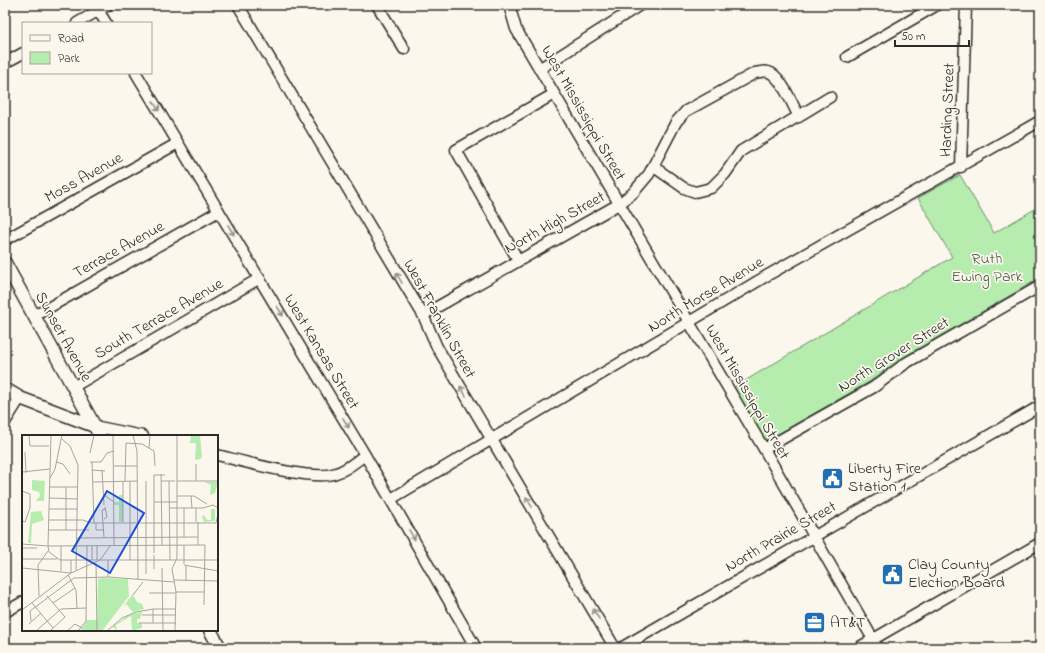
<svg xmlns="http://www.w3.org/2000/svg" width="1045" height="653" viewBox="0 0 1045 653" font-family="'Indie Flower',sans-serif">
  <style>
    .green { fill: #b6ecae; stroke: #708c6c }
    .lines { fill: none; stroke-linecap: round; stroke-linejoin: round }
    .minor-casing { stroke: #2b2b2b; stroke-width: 13 }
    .major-casing { stroke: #2b2b2b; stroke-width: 15 }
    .minor { stroke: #fbf7ec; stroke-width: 10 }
    .major { stroke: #fbf7ec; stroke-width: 12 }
    .oneway { stroke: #93918c }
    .labels { text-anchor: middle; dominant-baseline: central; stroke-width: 3.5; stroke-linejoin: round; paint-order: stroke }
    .street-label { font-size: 16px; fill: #2b2b2b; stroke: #fbf7ec }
    .park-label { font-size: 16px; fill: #4e5b4c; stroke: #fbf7ec }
    .poi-label { font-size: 16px; fill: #2b2b2b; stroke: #fbf7ec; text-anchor: start }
    .inset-road { fill: none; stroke: #a8a59f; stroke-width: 1 }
    .view { fill: #1d4ed8; fill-opacity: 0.15; stroke: #1d4ed8; stroke-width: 2 }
    .inset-edge { fill: none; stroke: #2b2b2b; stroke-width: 2 }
  </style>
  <rect width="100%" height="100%" fill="#fbf7ec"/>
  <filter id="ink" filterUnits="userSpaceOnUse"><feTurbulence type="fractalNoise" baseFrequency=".025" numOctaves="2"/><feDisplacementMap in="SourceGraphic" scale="8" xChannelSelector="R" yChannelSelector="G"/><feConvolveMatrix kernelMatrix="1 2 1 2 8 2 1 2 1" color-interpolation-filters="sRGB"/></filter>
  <g filter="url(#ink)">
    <path class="green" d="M960,175L994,233L1040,206V278L901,359L869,382L773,437L768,439H762L733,388L952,257L918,198Z"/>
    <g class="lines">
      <defs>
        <path id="minor" d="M95,5L106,23
          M238,5L423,315L437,347L615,648
          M377,5L404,49
          M509,5L516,29L764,449L878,648
          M77,23L108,5
          M847,57L937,5
          M5,63L23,53
          M539,69L640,5
          M136,73L365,455L476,648
          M654,167L684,188L695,192L711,188L725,174L741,151L830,97
          M961,167L966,5
          M5,240L178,143
          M518,260L456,150L554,94
          M423,315L619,204L633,193L649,174L676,122L686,111L755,73C761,72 766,70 771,73C782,79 793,105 799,117
          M34,316L219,211
          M73,387L260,278
          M5,422L20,398
          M94,426L143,436
          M764,449L874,387L906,363L1040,286
          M217,455C242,461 314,482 336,473C347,470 356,461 365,455
          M391,499L768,275L1040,121
          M5,612L23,602
          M621,648L1040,406
          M858,648L1040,543"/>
        <path id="major" d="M5,263L100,436
          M5,389L20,398L94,426
          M210,630L220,648"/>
      </defs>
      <use href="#minor" class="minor-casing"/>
      <use href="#major" class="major-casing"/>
      <use href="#minor" class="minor"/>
      <use href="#major" class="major"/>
    </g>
    <defs><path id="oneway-shaft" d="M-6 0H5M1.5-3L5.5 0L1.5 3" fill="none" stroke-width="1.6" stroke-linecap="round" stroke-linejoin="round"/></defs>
    <g class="oneway">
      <use href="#oneway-shaft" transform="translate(156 106) rotate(59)"/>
      <use href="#oneway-shaft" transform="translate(231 230) rotate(59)"/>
      <use href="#oneway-shaft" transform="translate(399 278) rotate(-120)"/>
      <use href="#oneway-shaft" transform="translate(280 311) rotate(59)"/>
      <use href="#oneway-shaft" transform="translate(463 391) rotate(-121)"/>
      <use href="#oneway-shaft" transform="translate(346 423) rotate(59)"/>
      <use href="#oneway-shaft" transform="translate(529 502) rotate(-121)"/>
      <use href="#oneway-shaft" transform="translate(412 535) rotate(60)"/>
      <use href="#oneway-shaft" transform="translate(596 614) rotate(-121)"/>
    </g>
  </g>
  <defs>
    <symbol id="civic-square" viewBox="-11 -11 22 22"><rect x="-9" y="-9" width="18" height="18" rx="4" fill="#1f6fb2" stroke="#fbf7ec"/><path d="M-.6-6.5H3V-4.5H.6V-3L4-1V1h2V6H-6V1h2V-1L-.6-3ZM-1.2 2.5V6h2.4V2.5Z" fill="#fff"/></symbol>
    <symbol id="office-square" viewBox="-11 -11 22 22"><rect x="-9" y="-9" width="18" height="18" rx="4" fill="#1f6fb2" stroke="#fbf7ec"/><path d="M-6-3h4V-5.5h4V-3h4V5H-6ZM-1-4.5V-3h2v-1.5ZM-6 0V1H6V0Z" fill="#fff"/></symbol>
  </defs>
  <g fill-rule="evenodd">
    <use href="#civic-square" x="820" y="466" width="25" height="25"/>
    <use href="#civic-square" x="880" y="562" width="25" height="25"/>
    <use href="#office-square" x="802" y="610" width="25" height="25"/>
  </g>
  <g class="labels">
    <g class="street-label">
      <text transform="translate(948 110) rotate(-88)">Harding Street</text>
      <text transform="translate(583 113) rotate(60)">West Mississippi Street</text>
      <text transform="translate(84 178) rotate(-29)">Moss Avenue</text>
      <text transform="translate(555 223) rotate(-29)">North High Street</text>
      <text transform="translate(119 250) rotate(-29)">Terrace Avenue</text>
      <text transform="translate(706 295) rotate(-31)">North Morse Avenue</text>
      <text transform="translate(159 319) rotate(-30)">South Terrace Avenue</text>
      <text transform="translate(439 319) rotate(61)">West Franklin Street</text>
      <text transform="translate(63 337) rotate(61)">Sunset Avenue</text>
      <text transform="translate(321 352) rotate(59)">West Kansas Street</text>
      <text transform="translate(894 355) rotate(-32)">North Grover Street</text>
      <text transform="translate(747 392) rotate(60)">West Mississippi Street</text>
      <text transform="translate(781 537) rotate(-30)">North Prairie Street</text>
    </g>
    <g class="park-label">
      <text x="987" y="259">Ruth<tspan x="987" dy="18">Ewing Park</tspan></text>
    </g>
    <g class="poi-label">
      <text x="848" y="469">Liberty Fire<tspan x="848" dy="18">Station 1</tspan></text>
      <text x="908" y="565">Clay County<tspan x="908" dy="18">Election Board</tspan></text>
      <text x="830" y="623">AT&amp;T</text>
    </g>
  </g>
  <g transform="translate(22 435)">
    <rect width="196" height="196" fill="#fbf7ec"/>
    <path d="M169,0H178L180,22L178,24L173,25L174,8H168ZM10,45L23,46L22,66H14L18,61L17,57L10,55ZM182,47H196L193,58L188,60L189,50ZM97,60H101V87H97V70H92V67H97ZM189,74H193V86L182,87L180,81L182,80L185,85H189ZM19,76L22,85L10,89L9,108H6L9,77ZM80,143L106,144L107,161L80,196H58L65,185H75L76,144ZM114,155L111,160L115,167L120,169L122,174L111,177L104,169L100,173ZM130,175L120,177L118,184H115V188H120V193L110,196L109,181L94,190L95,195L90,192L105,181L113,178Z" fill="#b6ecae"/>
    <path class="inset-road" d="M7,0L8,11H27M29,0L26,111L183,110L182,170M91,0L92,110M111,0L115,16L116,144M40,4L48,11L56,30L54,135M127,13L128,0M3,17L4,38M68,18L72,0M34,27L41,29L48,39M68,27H79L85,18L92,16M70,27L72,88M174,29V46M92,31H115M70,35L83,36M80,35L82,70M0,37L28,34M139,39L140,110M28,43L33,34L40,0M103,46L104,8L120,9L132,16L133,31M139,46H153M147,46L148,125M155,46H196M71,47L116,46M101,47V87M27,52H55M0,56L8,59V73L3,87L0,86M82,60L92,67M155,61H172L185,69M169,61L170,73M27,63L55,64M132,67H155M147,73H181L191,70L196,73M174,73V87M27,74H55M82,84L85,82L83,72M27,85H61L69,88H194L196,79M176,87V110M74,88V95H82M27,95H67M44,95V52M82,102L80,75L84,74M162,102V73M55,103L176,102M0,109L26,111L27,117L38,125H196M75,111V125M0,113H15M0,115V175M132,118V40H143M132,120V134M0,124H35M70,125V111M78,125L89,110M108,125V46M74,128L75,196M162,129V110M162,130L196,136M0,133L49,138M140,133L141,196M39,136V111M49,138V125M124,139V46M46,140L54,155L55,173M86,142V125M152,145L196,146M164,145V131M154,157H182M127,158H154M111,160L121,147M17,161L16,130L26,116M25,161L43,182L28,196M10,168L31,193M31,168L53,153M0,175L49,138L78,125M120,180H154M9,186L8,176L52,143L86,142L152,147M117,188H154M131,188V174M7,189L19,178M14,196L39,174L64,173M45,196L53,189L60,193M56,196L64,186L65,111M85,196L100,183L114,177L131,174H154M153,196L154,157L150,134L155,123V0"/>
    <path class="view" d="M85,56L122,78L88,138L50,116Z"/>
    <rect width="196" height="196" class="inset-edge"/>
  </g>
  <rect width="1045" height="653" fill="none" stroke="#fbf7ec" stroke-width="20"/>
  <rect x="10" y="10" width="1025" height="633" fill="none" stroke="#2b2b2b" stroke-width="1.5" filter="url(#ink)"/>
  <rect x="22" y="22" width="130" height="52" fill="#fbf7ec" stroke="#a8a59f"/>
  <rect x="30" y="35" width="20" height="6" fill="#fbf7ec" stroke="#a8a59f"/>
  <text x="58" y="42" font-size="12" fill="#2b2b2b">Road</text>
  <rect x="30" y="52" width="20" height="12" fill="#b6ecae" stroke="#a8a59f"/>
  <text x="58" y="62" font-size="12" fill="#2b2b2b">Park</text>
  <path d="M895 40v6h74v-6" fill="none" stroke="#2b2b2b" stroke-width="2"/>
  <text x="901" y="40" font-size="12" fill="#2b2b2b" stroke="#fbf7ec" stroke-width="3" paint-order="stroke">50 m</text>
</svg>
